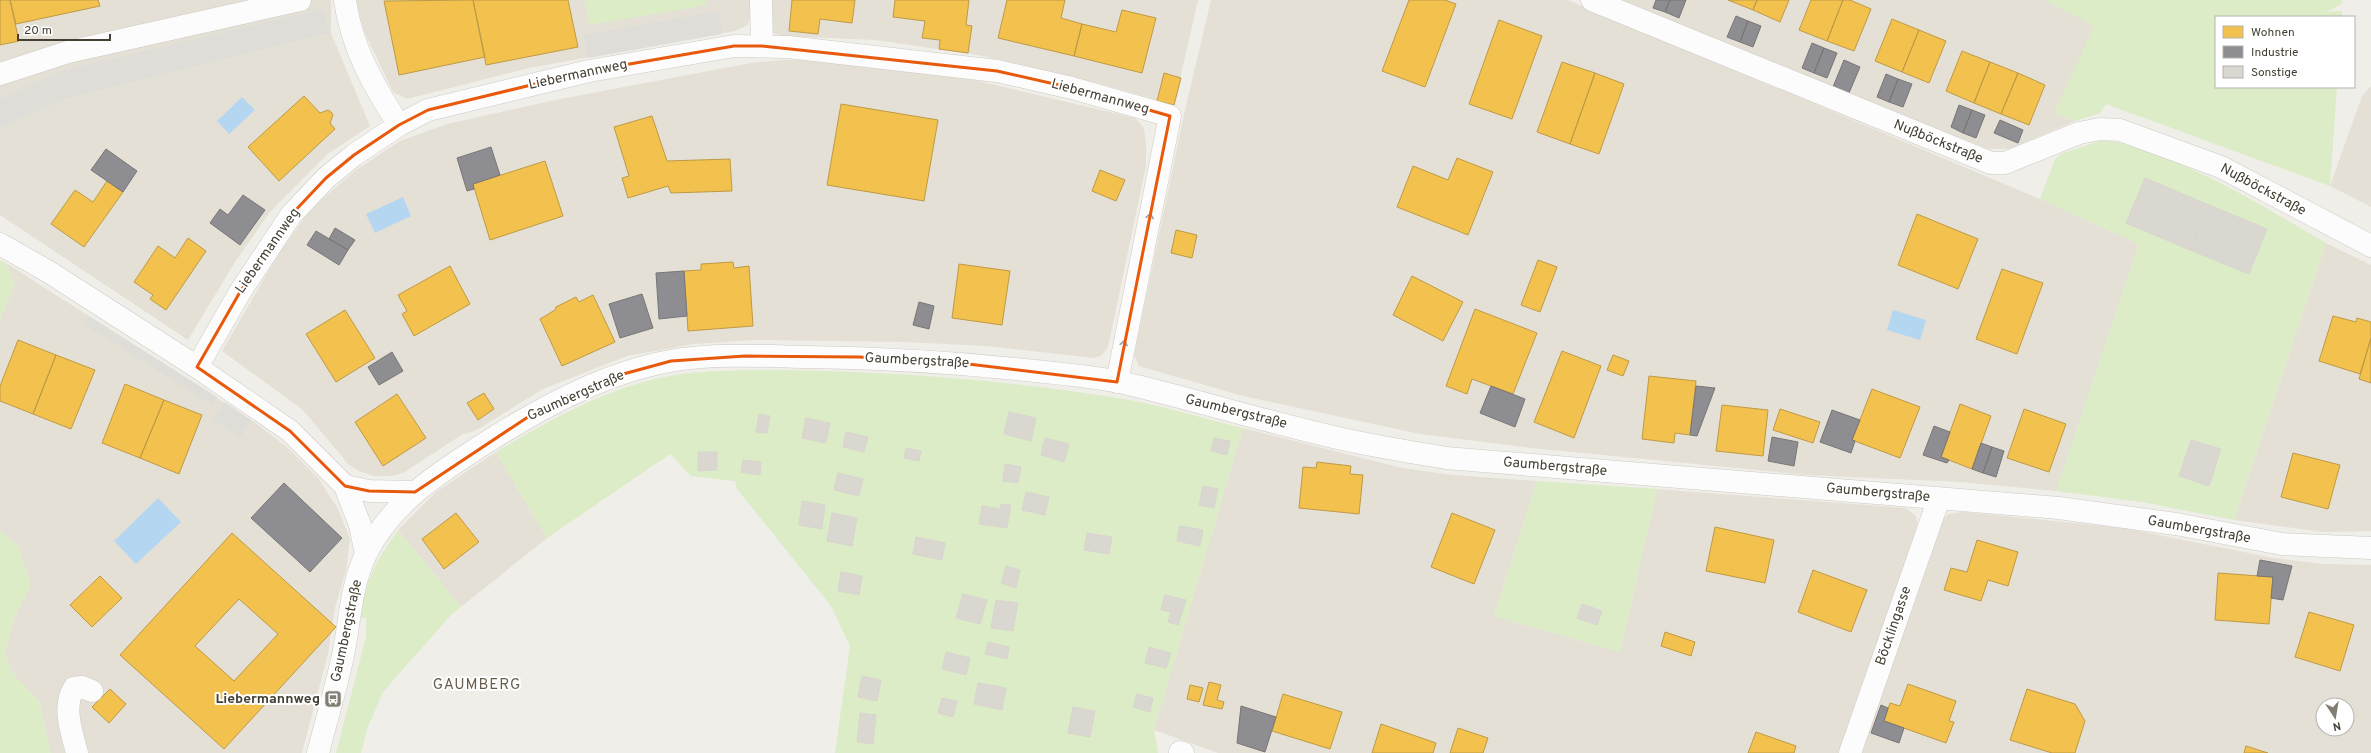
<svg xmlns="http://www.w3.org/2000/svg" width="2371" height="753" viewBox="0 0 2371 753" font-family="Overpass,sans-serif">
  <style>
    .residential { fill: #e5e0d5; fill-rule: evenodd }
    .green { fill: #dbecc6 }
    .parking { fill: #dfddd8 }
    .water { fill: #b5d6f1 }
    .homes { fill: #f2c14e; stroke: #be9a46; fill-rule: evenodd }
    .industry { fill: #8d8d92; stroke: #787676 }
    .building { fill: #dad7d0; stroke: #d8d5ce }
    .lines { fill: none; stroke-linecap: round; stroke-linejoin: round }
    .minor-casing { stroke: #cccac4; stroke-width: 23 }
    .minor { stroke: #fdfcfc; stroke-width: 22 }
    .oneway { stroke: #a29e98 }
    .marked { fill: none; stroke: #e8590c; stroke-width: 3; stroke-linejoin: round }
    .labels { text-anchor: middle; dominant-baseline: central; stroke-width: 4; stroke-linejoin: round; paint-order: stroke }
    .street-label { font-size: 14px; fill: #464034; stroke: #fff }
    .poi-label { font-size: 14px; font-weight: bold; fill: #464034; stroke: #fff; text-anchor: end }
    .neighbourhood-label { font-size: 15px; letter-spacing: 1px; fill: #695e4a; stroke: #fff }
  </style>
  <rect width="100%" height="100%" fill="#f0eee8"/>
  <path class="residential" d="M0,0H331V33L370,126L329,153L270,212L235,262L188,340L0,215Z
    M356,0H750L751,13L748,25L735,31L529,68L407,99L393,92L364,31Z
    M770,0H1198L1174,105L1098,83L978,55L876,40L781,36L774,33L770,22Z
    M1211,0H1568L2040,199L2139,244L2056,491L1961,482L1807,475L1531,448L1420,434L1243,396L1139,366L1134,355L1185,110Z
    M1617,0H2045L2095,26L2054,113L2075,121L2009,149H1988Z
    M782,60H811L953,75L1135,118L1144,128L1146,146V166L1108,347L1102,355L1094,358L988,346L904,342L754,340L694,344L627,356L543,389L475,431L463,434L403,473L392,476H374L359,471L349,465L303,410L222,351L279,253L312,208L356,170L400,141L447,124L555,100L751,63Z
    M2371,86V207L2330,186L2362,96Z
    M2326,243L2371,265V531L2323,532L2234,520Z
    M6,263L254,422L287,447L319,479L338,509L350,539L346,571L335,608L328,654L302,753H51L39,701L13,674L4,654L15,616L31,585L18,546L0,531V319L15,284Z
    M1243,428L1402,468L1453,475L1537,481L1494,616L1620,652L1657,489L1906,508L1916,516L1918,525L1839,753H1218L1154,730Z
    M496,452L547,538L461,607L398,530L436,492Z
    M1963,512L2124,528L2274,558L2325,564L2371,565V753H1860L1937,527L1948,514ZM2323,705H2347V729H2323Z"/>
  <path class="green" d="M584,0H706L708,5L590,25Z
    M2045,0H2342L2343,3L2326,12L2342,11V17H2216V87H2337L2330,186L2106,104L2100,113L2075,121L2054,113L2094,26Z
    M2102,140C2119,141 2133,147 2149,152C2212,174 2269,210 2326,243L2234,520L2142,502L2056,491L2139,244L2040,199L2055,159L2061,154Z
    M0,260L6,263L15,284L0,319Z
    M749,370C870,370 991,378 1111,397C1155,403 1200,418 1243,428L1154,730L1158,753H835L850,646L831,606L737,489L735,481L691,476L670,454L547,538L496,452C552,419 611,385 676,375C700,371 725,371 749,370Z
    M1537,481L1657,489L1620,652L1494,616Z
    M398,530L461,607L451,615L383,692L367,729L361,753H336L366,637V618H360C367,577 375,563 398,530Z
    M0,531L18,546L31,585L15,616L4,654L13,674L39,701L51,753H0Z"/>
  <path class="parking" d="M323,9L330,33L65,99L0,128V99L65,70Z
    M718,11L722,34L588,58L584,35Z
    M89,316L217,397L212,405L84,324Z
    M225,402L251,420L240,438L213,419Z"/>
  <path class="water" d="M242,97L255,110L229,134L217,121Z
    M403,197L411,216L375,233L366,214Z
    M1893,310L1926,320L1920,340L1887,330Z
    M158,498L181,522L136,564L114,541Z"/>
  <path class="homes" d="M0,0H10L19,41L0,45Z
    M10,0H98L100,6L16,24Z
    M473,0L485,57L399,75L384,1Z
    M473,0H568L578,47L486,65Z
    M792,0H855L852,23L820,19L818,34L789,31Z
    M895,0H969L966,25L972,26L968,53L939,49L940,40L922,38L925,21L893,17Z
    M1007,0H1065L1061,18L1082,24L1074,56L998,38Z
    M1409,0H1445L1456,4L1425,87L1382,71Z
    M1728,0H1757L1753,10Z
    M1757,0H1789L1780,22L1753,10Z
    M1811,0H1843L1827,41L1799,30Z
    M1843,0H1850L1871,9L1854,51L1827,41Z
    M1122,10L1156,18L1142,73L1074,56L1082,24L1116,32Z
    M1892,19L1919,30L1902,72L1875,61Z
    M1499,20L1542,36L1512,119L1469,104Z
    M1919,30L1946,41L1929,83L1902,72Z
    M1962,51L1990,62L1974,103L1946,91Z
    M1562,62L1595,73L1570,144L1537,132Z
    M1990,62L2018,73L2001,114L1974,103Z
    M1164,73L1181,78L1174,105L1157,101Z
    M1595,73L1624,84L1599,154L1570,144Z
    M2018,73L2045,85L2029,125L2001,114Z
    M304,96L320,113L328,110L331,112L333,115L330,123L335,129L279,181L248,147Z
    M841,104L938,120L924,201L827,185Z
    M652,116L667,161L730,159L732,191L671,193L668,186L628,198L622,178L629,176L614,127Z
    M1457,158L1493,172L1468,235L1397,207L1413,166L1448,180Z
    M545,161L563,216L490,240L473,184Z
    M1100,170L1125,180L1116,201L1092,191Z
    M107,181L123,192L84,247L51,224L75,190L93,202Z
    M1917,214L1978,239L1958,289L1898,265Z
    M1176,230L1197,235L1192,258L1171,253Z
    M188,238L206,251L166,310L150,299L153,295L134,282L158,246L175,258Z
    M1538,260L1557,267L1540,312L1521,305Z
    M733,262L734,268L749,266L753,326L688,331L684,271L701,270V264Z
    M959,264L1010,271L1002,325L952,318Z
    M450,266L470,304L414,336L402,314L407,311L398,295Z
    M2002,269L2043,283L2017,354L1976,339Z
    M1412,276L1463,302L1443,341L1393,315Z
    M593,295L615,342L562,366L540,319L555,310L556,307L576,297L579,302Z
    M1475,309L1537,333L1513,394L1472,379L1467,394L1446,386Z
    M345,310L375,358L336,382L306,334Z
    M2333,316L2356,322L2357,318L2371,322V338L2360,374L2319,361Z
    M2371,338V383L2359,379Z
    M18,340L56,355L33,414L0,401V386Z
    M1562,351L1601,366L1574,438L1534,422Z
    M56,355L95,370L71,429L33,414Z
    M1613,355L1629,361L1623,376L1607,370Z
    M1649,376L1696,381L1690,435L1675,433L1674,443L1642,439Z
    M125,384L164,400L140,458L102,443Z
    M1872,389L1920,407L1900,458L1852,440Z
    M484,393L494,409L478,420L467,403Z
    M397,394L426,438L383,466L355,422Z
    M164,400L202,415L179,474L140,458Z
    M1960,404L1991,416L1972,469L1941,457Z
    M1722,405L1768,410L1763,456L1716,451Z
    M1780,409L1820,422L1813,443L1773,430Z
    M2024,409L2066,424L2049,472L2007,458Z
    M2293,453L2340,465L2328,509L2281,497Z
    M1317,462L1351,466L1350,474L1363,475L1359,514L1299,508L1303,467L1316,468Z
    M456,513L479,542L444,569L422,539Z
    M1452,513L1495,530L1474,584L1431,567Z
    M1715,527L1774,540L1765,583L1706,571Z
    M232,533L336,627L224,749L120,655ZM239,599L278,634L234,681L195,646Z
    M1977,540L2018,552L2008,586L1988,580L1981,601L1944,590L1951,568L1967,572Z
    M1813,570L1867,590L1851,632L1798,612Z
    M2218,573L2273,577L2269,624L2215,620Z
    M100,576L122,598L92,627L70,605Z
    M2309,612L2354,625L2340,671L2295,657Z
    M1665,632L1695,642L1691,656L1661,646Z
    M1209,682L1221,685L1217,700L1224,702L1222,709L1203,705Z
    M1908,684L1956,701L1949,721L1954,722L1946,743L1884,721L1890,703L1900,706Z
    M1190,685L1203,688L1199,702L1187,699Z
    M110,689L126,704L109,723L92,707Z
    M2027,689L2075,704L2085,721L2075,753H2052L2010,740Z
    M1283,694L1342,712L1330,749L1272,731Z
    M1381,724L1436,743L1433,753H1372Z
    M1458,728L1488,738L1483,753H1450Z
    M1756,732L1796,746L1794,753H1748Z
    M2246,746L2268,753H2244Z"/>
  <path class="industry" d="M1656,0H1670L1665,12L1653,8Z
    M1670,0H1686L1679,18L1665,12Z
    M1736,16L1748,21L1740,42L1727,37Z
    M1748,21L1761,26L1753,47L1740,42Z
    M1812,43L1824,48L1814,73L1802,68Z
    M1824,48L1837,53L1827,78L1814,73Z
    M1844,60L1860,67L1849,93L1833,87Z
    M1886,74L1898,79L1889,102L1877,97Z
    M1898,79L1912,84L1903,107L1889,102Z
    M1959,105L1972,110L1963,133L1951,127Z
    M1972,110L1985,115L1976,138L1963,133Z
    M2000,120L2023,130L2018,143L1994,133Z
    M491,147L500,175L473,184L474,189L467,191L457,158Z
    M106,149L137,171L123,192L91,170Z
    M243,195L265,210L240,245L210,223L220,209L228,215Z
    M335,228L355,240L348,250L329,239Z
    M316,231L348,250L339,265L307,245Z
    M684,271L687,316L659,319L656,273Z
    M642,294L653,328L620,338L609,304Z
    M919,302L934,306L929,329L913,325Z
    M392,352L403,371L379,385L368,367Z
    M1491,386L1525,399L1515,427L1480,413Z
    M1696,386L1715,388L1697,436L1690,435Z
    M1832,410L1860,420L1852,440L1855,441L1851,453L1820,442Z
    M1934,426L1950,432L1941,457L1949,460L1947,463L1923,455Z
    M1772,437L1798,442L1794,466L1768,461Z
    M1981,443L1992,447L1983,473L1972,469Z
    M1992,447L2004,451L1996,477L1983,473Z
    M284,483L342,538L310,572L251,518Z
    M2260,560L2292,566L2283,600L2271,598L2273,577L2257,576Z
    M1881,705L1888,708L1884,721L1904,728L1899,743L1871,733Z
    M1241,706L1276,717L1265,752L1237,743Z"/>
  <path class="building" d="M2145,178L2209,205L2190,250L2126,223Z
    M2209,205L2267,229L2249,274L2190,250Z
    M1009,412L1036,418L1031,441L1004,434Z
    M759,414L770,416L767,433L756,432Z
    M806,418L830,423L826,443L802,438Z
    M846,432L868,437L864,452L843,447Z
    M1045,438L1069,444L1064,462L1041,455Z
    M1214,438L1230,441L1227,455L1211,451Z
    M2191,440L2221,449L2209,486L2179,476Z
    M906,448L921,451L919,461L904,458Z
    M698,452H717V470L698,471Z
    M743,460L761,462L760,475L741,472Z
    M1005,464L1021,467L1018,483L1003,481Z
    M838,473L863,479L859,496L834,490Z
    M1203,486L1218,489L1214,508L1199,505Z
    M1026,492L1049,497L1045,515L1022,510Z
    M802,501L825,505L822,529L799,525Z
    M1001,504L1011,505L1007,528L979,524L982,506L1000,509Z
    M832,513L857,518L852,546L827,541Z
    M1180,526L1203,530L1200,546L1177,541Z
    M1087,533L1112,537L1109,554L1084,550Z
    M916,537L945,543L942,560L913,554Z
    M1006,566L1020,570L1016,588L1001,583Z
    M841,572L862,576L859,595L838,591Z
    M963,594L987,600L980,624L956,618Z
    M1165,595L1186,600L1178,625L1168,622L1171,612L1161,610Z
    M996,600L1018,603L1013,631L991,628Z
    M1582,604L1602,611L1597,625L1577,618Z
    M988,642L1009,647L1007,659L985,654Z
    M1149,647L1171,653L1166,668L1145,663Z
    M946,652L970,658L966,675L942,669Z
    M862,676L881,680L877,701L858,697Z
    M978,683L1006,688L1002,710L974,704Z
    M1137,694L1153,698L1150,712L1133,707Z
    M942,698L957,701L953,717L938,713Z
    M1073,707L1095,711L1090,737L1068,733Z
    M860,713L876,715L873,744L857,742Z"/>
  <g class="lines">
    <defs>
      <path id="minor" d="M345,0C351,46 374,87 399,125
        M761,0L762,46
        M1592,0L1991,163H2005L2079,133L2100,129L2120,130L2221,167L2371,246
        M0,74L68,52L300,0
        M0,244L49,272L197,367L290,431L345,486L360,525L366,554
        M197,367L240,292L291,215L326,178L354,155L399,125L428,110L589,71L734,46L788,47L997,71L1072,88L1170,116L1117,382
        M345,486L369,491L415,492
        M1180,752L1183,753
        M77,753C72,733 62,707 74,688L82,687L92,691
        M318,753C326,722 335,691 342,660C350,625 350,587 366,554C391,502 443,470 490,440C546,405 605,373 670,361C715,353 762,356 807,357C880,358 952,362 1025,370C1056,373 1089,376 1120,382C1189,398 1256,419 1325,435C1365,445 1405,451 1446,458L2059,508L2176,524L2282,544L2371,548
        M1850,753L1939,498"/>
    </defs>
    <use href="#minor" class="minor-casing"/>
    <use href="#minor" class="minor"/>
  </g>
  <defs><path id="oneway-chevron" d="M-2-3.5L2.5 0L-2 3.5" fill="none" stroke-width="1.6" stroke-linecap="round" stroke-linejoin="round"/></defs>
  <g class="oneway">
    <use href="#oneway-chevron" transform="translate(1150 216) rotate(-79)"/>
    <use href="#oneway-chevron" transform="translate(1124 343) rotate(-79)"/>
  </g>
  <path class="marked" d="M734,46H762L997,71L1072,88L1170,116L1117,382L960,363L859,357L745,356L671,361L605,379L540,409L415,492L369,491L345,486L290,431L197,367L240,292L291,215L326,178L354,155L399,125L428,110L589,71Z"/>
  <defs>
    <symbol id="bus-square" viewBox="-11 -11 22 22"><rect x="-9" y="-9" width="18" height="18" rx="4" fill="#827d73" stroke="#fff"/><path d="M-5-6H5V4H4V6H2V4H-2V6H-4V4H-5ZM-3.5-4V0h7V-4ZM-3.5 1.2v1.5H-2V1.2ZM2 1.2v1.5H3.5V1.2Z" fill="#fff"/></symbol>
  </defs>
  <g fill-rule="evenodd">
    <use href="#bus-square" x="323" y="689" width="20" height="20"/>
  </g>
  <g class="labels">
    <g class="street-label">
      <text transform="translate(578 75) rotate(-12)">Liebermannweg</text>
      <text transform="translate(1100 97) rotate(15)">Liebermannweg</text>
      <text transform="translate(1938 142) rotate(22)">Nußböckstraße</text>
      <text transform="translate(2263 190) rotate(28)">Nußböckstraße</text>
      <text transform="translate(268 251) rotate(-55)">Liebermannweg</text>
      <text transform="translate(917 361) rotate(3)">Gaumbergstraße</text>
      <text transform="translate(576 396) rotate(-24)">Gaumbergstraße</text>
      <text transform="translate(1236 412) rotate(14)">Gaumbergstraße</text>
      <text transform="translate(1555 467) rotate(5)">Gaumbergstraße</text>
      <text transform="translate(1878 493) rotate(5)">Gaumbergstraße</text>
      <text transform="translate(2199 530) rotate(10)">Gaumbergstraße</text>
      <text transform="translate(1894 626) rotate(-71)">Böcklingasse</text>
      <text transform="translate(347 631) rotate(-78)">Gaumbergstraße</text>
    </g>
    <g class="poi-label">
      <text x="320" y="699">Liebermannweg</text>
    </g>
    <g class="neighbourhood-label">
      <text x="477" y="685">GAUMBERG</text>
    </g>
  </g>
  <rect x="2215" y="16" width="140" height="72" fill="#ffffff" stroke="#b5b3ae"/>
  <rect x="2223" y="26" width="20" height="12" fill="#f2c14e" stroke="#b5b3ae"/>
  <text x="2251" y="36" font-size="12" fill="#464034">Wohnen</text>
  <rect x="2223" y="46" width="20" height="12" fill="#8d8d92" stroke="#b5b3ae"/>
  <text x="2251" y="56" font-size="12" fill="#464034">Industrie</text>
  <rect x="2223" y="66" width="20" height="12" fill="#dad7d0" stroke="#b5b3ae"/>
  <text x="2251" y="76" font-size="12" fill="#464034">Sonstige</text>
  <g transform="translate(2335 717) rotate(168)"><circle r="19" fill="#ffffff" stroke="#b5b3ae"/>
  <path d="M0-3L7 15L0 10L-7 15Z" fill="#827d73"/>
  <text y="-6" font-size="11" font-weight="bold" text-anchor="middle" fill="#464034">N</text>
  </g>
  <path d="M18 34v6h92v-6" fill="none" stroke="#464034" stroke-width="2"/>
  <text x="24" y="34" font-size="12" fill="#464034" stroke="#ffffff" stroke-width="3" paint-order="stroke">20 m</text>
</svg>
